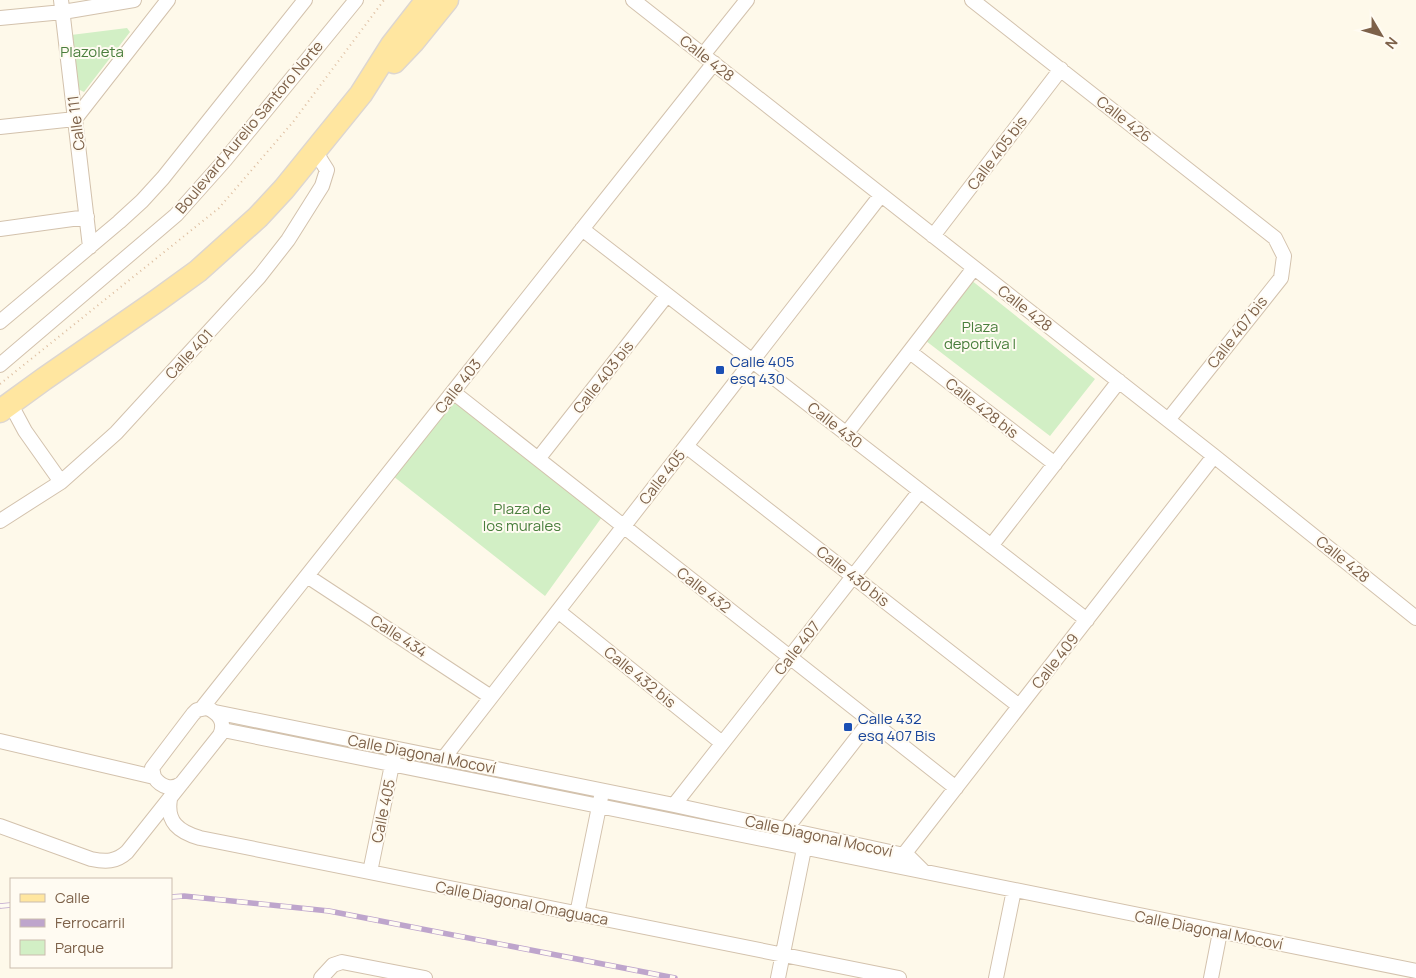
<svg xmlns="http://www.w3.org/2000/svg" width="1416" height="978" viewBox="0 0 1416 978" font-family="Manrope,sans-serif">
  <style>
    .green { fill: #d2efc5 }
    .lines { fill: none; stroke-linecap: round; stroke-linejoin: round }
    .street-casing { stroke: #d3c2ad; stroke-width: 16 }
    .primary-casing { stroke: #ddd6d0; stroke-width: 25 }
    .path { stroke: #ddbea0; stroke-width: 2; stroke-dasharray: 1 4; stroke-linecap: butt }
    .street { stroke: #fff; stroke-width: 14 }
    .primary { stroke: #ffe6a0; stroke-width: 22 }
    .rail-casing { stroke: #bea5cc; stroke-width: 5.5 }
    .rail { stroke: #fffbf2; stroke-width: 4; stroke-dasharray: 11; stroke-linecap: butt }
    .transit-dot { fill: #1a4fb4; stroke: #fffbf2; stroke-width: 2 }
    .labels { text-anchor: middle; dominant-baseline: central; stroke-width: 4; stroke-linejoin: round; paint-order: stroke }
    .park-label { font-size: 15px; fill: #497e3c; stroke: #fffbf2 }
    .street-label { font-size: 15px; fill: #7d6149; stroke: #fffbf2 }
    .transit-label { font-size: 15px; fill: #164399; stroke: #fffbf2; text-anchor: start }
  </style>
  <rect width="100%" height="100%" fill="#fef9ea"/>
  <path class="green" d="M127,28L130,32L84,92L78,89L71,35Z
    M971,280L1095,379L1050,436L926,341Z
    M452,400L602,517L545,596L393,476Z"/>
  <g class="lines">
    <defs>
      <path id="street" d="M61,0L90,247
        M633,0L1214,456L1416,618
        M972,0L1275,238L1284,256L1281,278L1168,420
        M0,18L63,12L134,0
        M703,55L747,0
        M0,127L75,119L168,0
        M0,229L87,217
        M582,229L1087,620
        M933,236L1061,69
        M0,322L119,222L142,201L163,178L305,0
        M910,352L1055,464
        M0,365L176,215L225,160L356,0
        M453,392L956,788
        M10,403L25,431L61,482
        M846,434L974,268
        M686,446L1019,706
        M538,459L667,295
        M0,521L61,482L116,433L259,277L288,240L322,186L327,170L315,151
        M991,546L1119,381
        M307,576L491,697
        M558,611L722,743
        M202,708L714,63
        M215,712L674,805L904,855L910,858L923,871
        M223,730L1416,971
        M0,741L154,777
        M443,759L881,195
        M170,799C166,822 179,832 200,838L899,978
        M674,805L920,491
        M0,826L91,859C106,862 116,862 127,852L220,735C226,722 219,713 207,708L197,710L193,714L152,768L154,777C161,787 172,791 182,783
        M786,829L870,721
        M898,862L1214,456
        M370,872L394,755
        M577,914L601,797
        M321,978L333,965L342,962L425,978
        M778,978L806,839
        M996,978L1014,890
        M1211,978L1220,932"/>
      <path id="primary" d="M394,62L413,42L447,0
        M0,411L44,379L158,300L198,271L258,217L284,189L361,94L392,45L427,0"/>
    </defs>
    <use href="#street" class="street-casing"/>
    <use href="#primary" class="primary-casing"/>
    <path class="path" d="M0,384L219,208L293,122L384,0"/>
    <use href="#street" class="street"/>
    <use href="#primary" class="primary"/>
    <defs>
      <path id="rail" d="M171,897L184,896L329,911L675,978
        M0,906L11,905"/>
    </defs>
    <use href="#rail" class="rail-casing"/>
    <use href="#rail" class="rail"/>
  </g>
  <g class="transit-dot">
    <rect x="715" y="365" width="10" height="10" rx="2.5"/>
    <rect x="843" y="722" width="10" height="10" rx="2.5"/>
  </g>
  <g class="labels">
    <g class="park-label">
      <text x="92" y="51">Plazoleta</text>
      <text x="980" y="326">Plaza<tspan x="980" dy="17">deportiva I</tspan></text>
      <text x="522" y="508">Plaza de<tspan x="522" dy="17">los murales</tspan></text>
    </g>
    <g class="street-label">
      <text transform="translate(707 58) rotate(38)">Calle 428</text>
      <text transform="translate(1124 119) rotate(38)">Calle 426</text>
      <text transform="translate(76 123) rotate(-97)">Calle 111</text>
      <text transform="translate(249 127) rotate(-50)">Boulevard Aurelio Santoro Norte</text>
      <text transform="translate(997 153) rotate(-53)">Calle 405 bis</text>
      <text transform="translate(1025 308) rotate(38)">Calle 428</text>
      <text transform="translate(1237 332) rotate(-52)">Calle 407 bis</text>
      <text transform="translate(189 354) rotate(-47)">Calle 401</text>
      <text transform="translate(603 377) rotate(-52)">Calle 403 bis</text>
      <text transform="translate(458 386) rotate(-52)">Calle 403</text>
      <text transform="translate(982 408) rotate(38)">Calle 428 bis</text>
      <text transform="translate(835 425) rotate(38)">Calle 430</text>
      <text transform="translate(662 477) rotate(-52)">Calle 405</text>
      <text transform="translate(1343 559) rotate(39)">Calle 428</text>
      <text transform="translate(853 576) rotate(38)">Calle 430 bis</text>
      <text transform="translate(704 590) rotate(38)">Calle 432</text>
      <text transform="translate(399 636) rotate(33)">Calle 434</text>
      <text transform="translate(797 648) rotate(-52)">Calle 407</text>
      <text transform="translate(1055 661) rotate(-52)">Calle 409</text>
      <text transform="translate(640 677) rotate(39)">Calle 432 bis</text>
      <text transform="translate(422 754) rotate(11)">Calle Diagonal Mocoví</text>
      <text transform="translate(383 811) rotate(-78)">Calle 405</text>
      <text transform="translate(819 836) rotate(12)">Calle Diagonal Mocoví</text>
      <text transform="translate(522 903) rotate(11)">Calle Diagonal Omaguaca</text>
      <text transform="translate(1209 930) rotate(11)">Calle Diagonal Mocoví</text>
    </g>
    <g class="transit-label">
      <text x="730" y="361">Calle 405<tspan x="730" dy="17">esq 430</tspan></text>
      <text x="858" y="718">Calle 432<tspan x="858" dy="17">esq 407 Bis</tspan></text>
    </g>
  </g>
  <rect x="10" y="878" width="162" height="90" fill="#fffbf2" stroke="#cbbdae"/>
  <rect x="20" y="894" width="25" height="8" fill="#ffe6a0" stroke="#cbbdae"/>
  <text x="55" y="903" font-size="15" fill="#7d6149">Calle</text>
  <rect x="20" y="919" width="25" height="8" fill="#bea5cc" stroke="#cbbdae"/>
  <text x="55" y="928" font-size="15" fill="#7d6149">Ferrocarril</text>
  <rect x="20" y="940" width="25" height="15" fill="#d2efc5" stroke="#cbbdae"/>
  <text x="55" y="953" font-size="15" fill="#7d6149">Parque</text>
  <g transform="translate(1381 35) rotate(128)" stroke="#fffbf2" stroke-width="4" paint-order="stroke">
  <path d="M0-4L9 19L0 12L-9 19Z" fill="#7d6149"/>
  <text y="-8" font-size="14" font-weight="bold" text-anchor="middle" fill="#7d6149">N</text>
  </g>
</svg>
